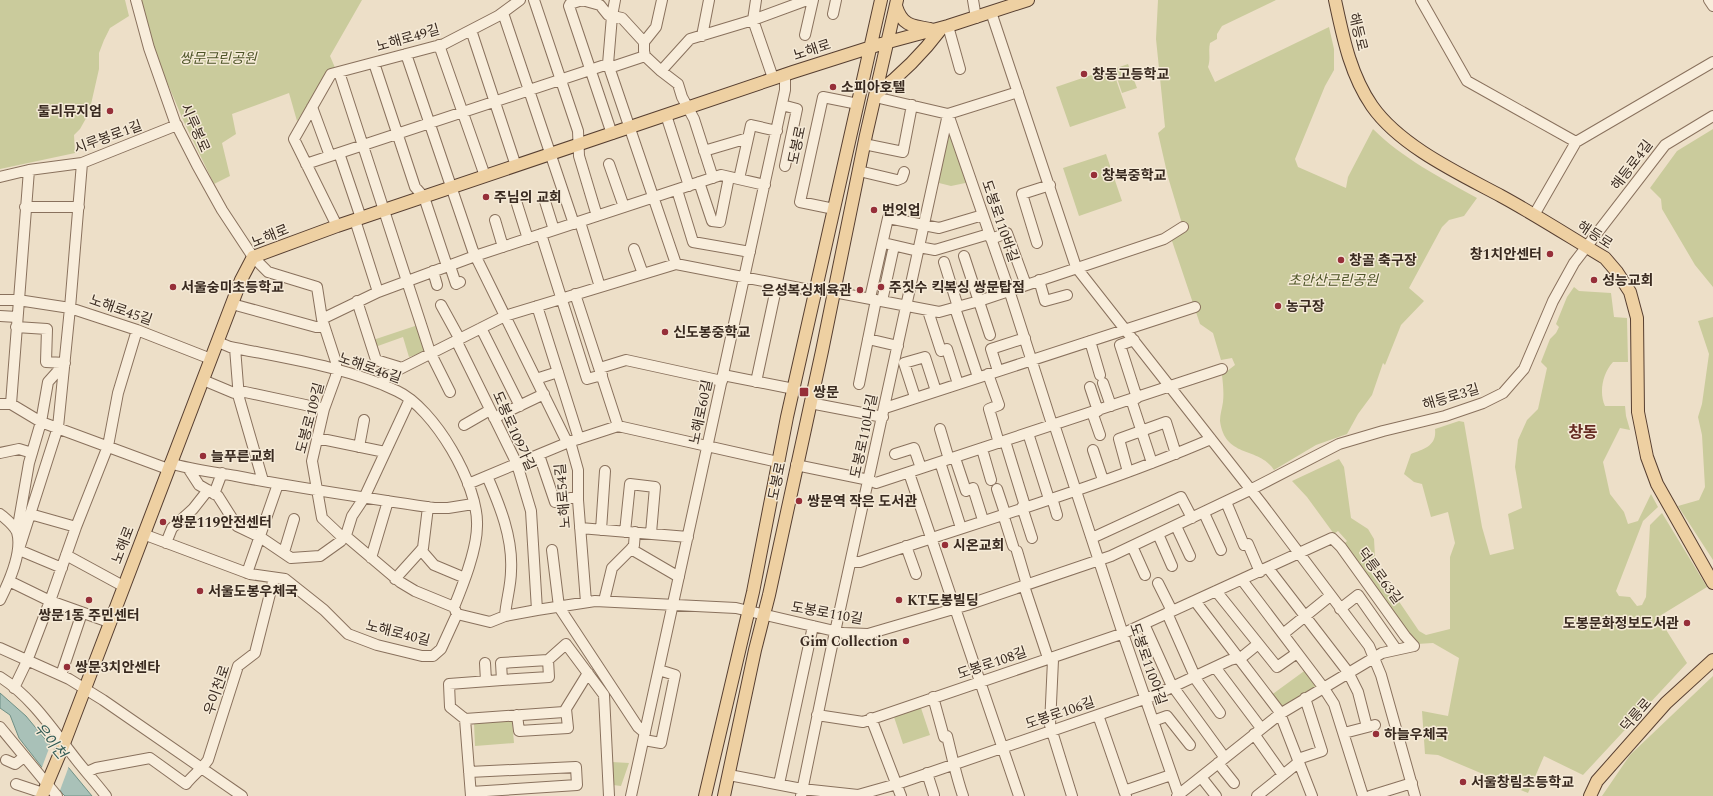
<svg xmlns="http://www.w3.org/2000/svg" width="1713" height="796" viewBox="0 0 1713 796" font-family="Spectral,'Noto Sans KR',serif">
  <style>
    .green { fill: #cacb9c }
    .water { fill: #a9c1b8; stroke: #6f9085 }
    .pier { fill: #eddfc8 }
    .lines { fill: none; stroke-linecap: round; stroke-linejoin: round }
    .minor-casing { stroke: #89715d; stroke-width: 12 }
    .major-casing { stroke: #573f31; stroke-width: 14 }
    .minor { stroke: #f8eddb; stroke-width: 10 }
    .major { stroke: #eed0a2; stroke-width: 12 }
    .poi-dot { fill: #962f39; stroke: #f5ead7; stroke-width: 1.5 }
    .labels { text-anchor: middle; dominant-baseline: central; stroke-width: 3; stroke-linejoin: round; paint-order: stroke }
    .street-label { font-size: 14px; fill: #392a20; stroke: #f5ead7 }
    .park-label { font-size: 14px; font-style: italic; fill: #4e5528; stroke: #f5ead7 }
    .poi-label { font-size: 14px; font-weight: bold; fill: #392a20; stroke: #f5ead7; text-anchor: start }
    .water-label { font-size: 15px; font-style: italic; fill: #305953; stroke: #f5ead7 }
    .quarter-label { font-size: 16px; font-weight: bold; fill: #652a21; stroke: #f5ead7 }
  </style>
  <rect width="100%" height="100%" fill="#eddfc8"/>
  <path class="green" d="M0,0H125L129,16L110,28L104,40L99,53V69L89,113L80,129L74,135L75,153L0,169Z
    M140,0H362L330,56L336,70L326,77L297,121L289,93L232,114L236,134L222,143L230,176L214,184L184,122L158,61Z
    M1158,0H1276L1222,26L1217,34V39L1210,43C1208,52 1211,58 1208,67L1215,82L1329,27L1334,49V70L1325,86L1295,159L1298,167L1346,188L1348,177L1373,129C1402,158 1441,178 1477,198L1464,216L1449,220L1442,227L1409,288L1424,301L1401,325L1385,365L1383,363L1372,395L1358,414L1347,434L1316,445L1274,470C1259,446 1225,459 1220,421C1220,414 1222,409 1223,402C1224,393 1223,384 1222,375L1235,365L1232,358L1221,360L1213,333L1200,324L1171,238L1183,227L1168,177L1158,133L1165,127L1156,39Z
    M1128,64L1137,88L1122,93L1114,69Z
    M1112,68L1126,108L1070,127L1056,87Z
    M949,126L970,182L951,186L939,183Z
    M1713,129V287L1695,265L1662,209L1661,199L1650,188L1677,151Z
    M1106,154L1122,201L1079,216L1063,168Z
    M1574,287L1579,291L1611,293L1614,317L1627,318L1628,362H1613C1602,374 1599,393 1605,406H1625L1626,416L1630,430L1620,428L1603,462L1610,494L1624,512L1628,524L1638,521L1651,494L1658,507L1643,521L1616,591L1619,596L1630,597L1637,606L1642,605L1646,597L1650,525L1662,513L1707,587L1658,617L1687,663L1583,775L1544,756L1528,793L1438,755L1425,754L1422,711L1448,716L1459,658L1433,643L1417,644L1408,635L1387,602L1341,547L1347,541L1338,531L1334,534L1307,497L1292,481L1339,459L1344,467L1351,518L1368,529L1374,539L1375,557L1379,572L1419,631L1426,635L1450,629V557L1455,543L1448,512L1431,517L1422,484L1414,482L1404,474L1411,454C1424,449 1437,446 1435,429L1459,421L1464,422L1482,527L1490,555L1514,549L1508,514L1522,508L1515,467L1518,440L1527,420L1538,409L1547,368L1541,362L1550,339L1556,333L1559,327L1556,324L1567,297Z
    M1713,317V560L1678,506L1699,500L1705,487L1702,435L1698,417L1702,404L1709,354L1698,321Z
    M421,324L430,350L409,357L403,337L375,347L373,340Z
    M1307,669L1319,684L1281,710L1270,696Z
    M1713,676V796H1602L1630,755Z
    M920,705L930,735L903,744L893,714Z
    M512,720L514,743L475,746L474,723Z
    M612,762L629,763L621,786L613,785Z"/>
  <path class="water" d="M0,693L26,716L92,796H65L62,793L19,738L10,715L0,708Z"/>
  <path class="pier" d="M51,743L69,766L59,793L41,770Z"/>
  <g class="lines">
    <defs>
      <path id="minor" d="M136,0L149,48L175,122L197,165L222,210L253,257L268,272L317,287L322,319L336,362V376L324,409L312,461L322,518L340,535L348,538L400,582L415,591L454,607
        M534,0L578,131L579,156L597,216
        M615,0L612,16L608,64L676,264
        M662,0L656,27L644,42V51L645,56L661,71L678,84L682,97L694,119L713,178
        M756,0L753,20L773,78
        M973,0L976,18
        M1421,0L1467,81L1576,142
        M1709,0L1713,6
        M991,12L1076,267L1262,504L1369,646L1381,675L1415,796
        M503,13L574,224
        M833,14L836,0
        M948,26L960,69
        M471,30L516,166
        M805,35L813,0
        M702,36L709,0
        M439,45L485,176
        M406,54L473,251L565,438L571,445L578,470V500L586,602
        M374,63L415,187L424,197L447,266L451,269L456,284L460,282
        M609,68L645,56
        M661,71L690,39L753,20L807,0
        M339,72L430,352L450,392
        M875,97L948,114L1018,92
        M782,105L797,109L785,166
        M312,107L330,156
        M948,114L1009,290L1051,421L1055,427L1121,628L1179,796
        M666,115L689,186
        M612,134L569,6L570,4L582,0L600,5L608,15L622,18L644,42
        M864,144L903,152L912,105
        M704,151L748,138
        M339,153L361,218
        M306,164L608,64
        M609,164L624,207
        M859,171L897,180L902,178L904,172
        M0,177L29,170L82,163L177,125
        M739,179L751,125L777,131
        M699,182L712,221L720,222L729,177
        M677,190L693,242L750,252
        M544,198L554,230
        M517,204L528,239
        M25,207H79
        M834,209L800,202L823,97L858,104
        M1534,215L1576,142L1713,62
        M355,220L378,292
        M495,220L503,247
        M580,222L600,287
        M337,226L294,139L331,74L444,44L498,16L520,0
        M541,234L587,379L602,375
        M991,239L1007,233L1026,285
        M1037,243L1022,194L1050,185
        M888,244L918,251
        M919,247L935,250L989,234
        M634,249L643,274
        M964,256L990,335
        M944,262L958,307
        M433,271L437,285
        M1039,280L1045,301L1067,295
        M834,292L939,312L979,301L1164,239L1183,227
        M575,294L618,426
        M870,298L888,218L939,228L983,215
        M0,300H18L70,308L137,330L211,359
        M357,301L376,360L402,368
        M882,301L894,246
        M232,304L316,327H324
        M441,305L458,336L456,340L517,464L531,511L537,610
        M537,306L579,439
        M955,308L978,377
        M928,311L941,351L947,349L958,384
        M0,316L17,317
        M322,319L378,292L475,256L721,175L765,185
        M16,327L47,329L46,362L65,363
        M481,328L520,406
        M868,339L898,346
        M1134,340L1120,345L1137,398
        M1090,341L1100,375
        M218,342L230,347C284,358 347,367 397,391C434,408 479,485 477,526C477,550 463,585 454,607L456,612
        M235,348L239,398L263,481
        M600,368L626,360L722,381
        M998,371L991,349L1025,338
        M988,374L999,405L989,409L999,443
        M723,375L794,389
        M536,379L558,372
        M203,380L234,393L245,392L324,409
        M756,382L777,284
        M1103,383L1111,406
        M381,384L392,373L505,316L676,264L815,291
        M859,384L876,300
        M1090,387L1098,411
        M915,397L904,363L925,357L936,391
        M1131,399L1152,463
        M810,403L883,417
        M0,404H11L41,422L168,469
        M11,404L29,170
        M885,408L1195,307
        M1092,412L1100,435
        M494,418L544,394
        M464,425L490,410
        M940,429L948,456L956,461L966,491L973,488L983,520
        M1028,433L1049,499
        M317,438L385,452
        M1005,441L1025,506
        M359,447L364,420
        M982,449L991,480
        M1093,450L1103,480
        M0,453L19,449L32,453
        M895,454L914,448L921,468
        M539,455L555,502L578,496
        M940,462L961,528
        M170,463C191,470 214,472 236,476C302,489 368,498 434,508H448L473,504
        M796,465L869,480L876,483L1222,369
        M188,468L199,485L218,496L237,526L260,537L291,558L320,556L341,541L347,532L352,516L364,498L410,399
        M1128,472L1119,439L1166,422L1176,454
        M909,473L1019,796
        M487,476C500,506 513,538 511,571C511,586 506,601 505,616
        M468,484L569,442L618,426L778,462
        M997,489L1005,513
        M214,494L222,473
        M1052,498L1057,515
        M1226,502L1244,545L1248,544L1260,572
        M1022,507L1032,538
        M1204,513L1221,550
        M0,514C6,519 14,525 17,532C23,552 9,582 0,600
        M30,514L76,527
        M1003,514L1013,546
        M1176,526L1190,556
        M580,528L688,537
        M601,530L605,471
        M17,532L29,463L41,422L48,382L65,363
        M625,532L630,484L655,487L651,533
        M143,534L250,574L285,579L324,610L348,634L377,645L422,656H433L441,649L457,614
        M1158,534L1172,566
        M1092,538L1181,497L1192,518
        M166,543L172,528L193,509L208,490
        M906,546L916,574
        M1132,546L1145,575
        M631,549L679,577
        M19,550L62,568
        M421,550L434,565L465,578
        M552,550L559,607L638,727L645,733
        M1017,551L1027,585
        M18,552L58,427L70,308L82,163
        M284,552L294,519
        M66,555L123,586
        M371,558L388,501
        M851,562H860C977,522 1097,488 1211,439
        M1268,568L1348,672L1358,692L1367,727
        M247,573L278,484
        M395,579L423,548L428,507
        M1242,580L1323,687L1334,704L1363,796
        M9,581L50,601L109,622
        M1158,583L1172,611
        M1024,586L1047,655L1053,660L1050,725L1072,796
        M1216,591L1277,667L1297,653
        M604,601L612,568L631,549L634,545L635,532
        M1195,601L1279,711L1312,796
        M1340,609L1358,595L1396,649
        M1167,613L1197,681L1220,713
        M457,614L490,622L505,616L537,610L595,601L736,608L843,633L868,634L967,605L1111,556L1250,490L1339,444L1383,431L1445,416L1483,403L1503,393L1524,369L1553,301L1574,263L1665,145L1713,116
        M1144,624L1171,684L1225,758
        M1283,634L1330,596
        M0,648L69,679L103,700L242,796
        M485,663L486,681
        M1215,667L1261,728
        M61,675L82,613
        M0,677C31,696 53,730 75,758C85,771 96,783 106,796
        M502,680L549,677L548,660
        M14,688L27,661L50,601L76,527L108,446L118,393L137,330
        M933,697L944,737L947,736C952,756 956,776 963,796
        M517,715L519,731L568,728L566,709
        M817,715L863,722L1124,633L1332,538L1341,547L1405,636L1414,646
        M1098,715L1126,796
        M871,718L901,796
        M465,719L564,712L588,673
        M1153,721L1167,716L1190,745
        M0,727L57,796
        M1344,733L1375,725
        M1254,734L1283,775
        M644,740L661,743L675,675L659,670
        M6,760L15,764L24,757
        M1218,763L1234,783
        M87,772L96,768L150,758L186,784C193,775 202,769 208,760L238,666L255,653L274,578
        M469,772L576,767L577,785L471,792
        M927,773L934,795
        M729,775L802,789L858,795L897,784L1153,696L1230,660L1242,657L1258,644
        M1201,777L1216,796
        M16,784L43,793
        M779,784L813,626
        M1124,791L1171,775
        M471,796L465,719L450,707L449,684L502,680L501,663L548,660L566,644L604,695L609,796
        M631,796L785,90V74
        M801,796L830,655L948,114
        M1177,796L1280,714L1382,653L1414,646
        M1257,796L1299,762L1301,758L1322,751L1305,698
        M1370,796L1412,783"/>
      <path id="major" d="M1335,0C1343,37 1350,74 1372,106C1400,146 1458,173 1501,196C1536,215 1570,237 1605,258L1617,272L1630,292L1637,318L1638,412L1647,457L1657,484L1713,583
        M896,6C902,25 911,26 930,29
        M876,94C901,75 923,53 941,29
        M42,796L63,746L241,280L253,257L337,226L793,72L881,44L948,26L1028,0
        M705,796L753,592L787,417L881,0
        M724,796L755,650L769,595L822,351L866,135L897,0
        M1590,796L1597,781L1666,703L1713,660"/>
    </defs>
    <use href="#minor" class="minor-casing"/>
    <use href="#major" class="major-casing"/>
    <use href="#minor" class="minor"/>
    <use href="#major" class="major"/>
  </g>
  <g class="poi-dot">
    <circle cx="1084" cy="74" r="4"/>
    <circle cx="833" cy="87" r="4"/>
    <circle cx="110" cy="111" r="4"/>
    <circle cx="1094" cy="175" r="4"/>
    <circle cx="486" cy="197" r="4"/>
    <circle cx="874" cy="210" r="4"/>
    <circle cx="1550" cy="254" r="4"/>
    <circle cx="1341" cy="260" r="4"/>
    <circle cx="1594" cy="280" r="4"/>
    <circle cx="173" cy="287" r="4"/>
    <circle cx="881" cy="287" r="4"/>
    <circle cx="860" cy="290" r="4"/>
    <circle cx="1278" cy="306" r="4"/>
    <circle cx="665" cy="332" r="4"/>
    <rect x="799" y="387" width="10" height="10" rx="2"/>
    <circle cx="203" cy="456" r="4"/>
    <circle cx="799" cy="501" r="4"/>
    <circle cx="163" cy="522" r="4"/>
    <circle cx="945" cy="545" r="4"/>
    <circle cx="200" cy="591" r="4"/>
    <circle cx="89" cy="600" r="4"/>
    <circle cx="899" cy="600" r="4"/>
    <circle cx="1687" cy="623" r="4"/>
    <circle cx="906" cy="641" r="4"/>
    <circle cx="67" cy="667" r="4"/>
    <circle cx="1376" cy="734" r="4"/>
    <circle cx="1463" cy="782" r="4"/>
  </g>
  <g class="labels">
    <g class="street-label">
      <text transform="translate(1358 32) rotate(76)">해등로</text>
      <text transform="translate(408 38) rotate(-16)">노해로49길</text>
      <text transform="translate(812 50) rotate(-18)">노해로</text>
      <text transform="translate(195 128) rotate(66)">시루봉로</text>
      <text transform="translate(108 137) rotate(-20)">시루봉로1길</text>
      <text transform="translate(797 145) rotate(-78)">도봉로</text>
      <text transform="translate(1632 165) rotate(-53)">해등로4길</text>
      <text transform="translate(1000 221) rotate(71)">도봉로110바길</text>
      <text transform="translate(1595 235) rotate(33)">해등로</text>
      <text transform="translate(270 236) rotate(-22)">노해로</text>
      <text transform="translate(121 310) rotate(19)">노해로45길</text>
      <text transform="translate(370 368) rotate(19)">노해로46길</text>
      <text transform="translate(1451 397) rotate(-17)">해등로3길</text>
      <text transform="translate(701 412) rotate(-78)">노해로60길</text>
      <text transform="translate(310 418) rotate(-75)">도봉로109길</text>
      <text transform="translate(514 431) rotate(66)">도봉로109가길</text>
      <text transform="translate(864 436) rotate(-78)">도봉로110나길</text>
      <text transform="translate(777 481) rotate(-78)">도봉로</text>
      <text transform="translate(563 496) rotate(-95)">노해로54길</text>
      <text transform="translate(123 545) rotate(-69)">노해로</text>
      <text transform="translate(1380 576) rotate(54)">덕릉로63길</text>
      <text transform="translate(827 613) rotate(10)">도봉로110길</text>
      <text transform="translate(398 633) rotate(14)">노해로40길</text>
      <text transform="translate(992 663) rotate(-19)">도봉로108길</text>
      <text transform="translate(1148 664) rotate(71)">도봉로110아길</text>
      <text transform="translate(217 690) rotate(-71)">우이천로</text>
      <text transform="translate(1060 713) rotate(-19)">도봉로106길</text>
      <text transform="translate(1636 715) rotate(-49)">덕릉로</text>
    </g>
    <g class="park-label">
      <text x="218" y="58">쌍문근린공원</text>
      <text x="1333" y="280">초안산근린공원</text>
    </g>
    <g class="poi-label">
      <text x="1092" y="74">창동고등학교</text>
      <text x="841" y="87">소피아호텔</text>
      <text x="102" y="111" text-anchor="end">둘리뮤지엄</text>
      <text x="1102" y="175">창북중학교</text>
      <text x="494" y="197">주님의 교회</text>
      <text x="882" y="210">번잇업</text>
      <text x="1542" y="254" text-anchor="end">창1치안센터</text>
      <text x="1349" y="260">창골 축구장</text>
      <text x="1602" y="280">성능교회</text>
      <text x="181" y="287">서울숭미초등학교</text>
      <text x="889" y="287">주짓수 킥복싱 쌍문탑점</text>
      <text x="852" y="290" text-anchor="end">은성복싱체육관</text>
      <text x="1286" y="306">농구장</text>
      <text x="673" y="332">신도봉중학교</text>
      <text x="813" y="392">쌍문</text>
      <text x="211" y="456">늘푸른교회</text>
      <text x="807" y="501">쌍문역 작은 도서관</text>
      <text x="171" y="522">쌍문119안전센터</text>
      <text x="953" y="545">시온교회</text>
      <text x="208" y="591">서울도봉우체국</text>
      <text x="907" y="600">KT도봉빌딩</text>
      <text x="89" y="615" text-anchor="middle">쌍문1동 주민센터</text>
      <text x="1679" y="623" text-anchor="end">도봉문화정보도서관</text>
      <text x="898" y="641" text-anchor="end">Gim Collection</text>
      <text x="75" y="667">쌍문3치안센타</text>
      <text x="1384" y="734">하늘우체국</text>
      <text x="1471" y="782">서울창림초등학교</text>
    </g>
    <g class="water-label">
      <text transform="translate(50 741) rotate(50)">우이천</text>
    </g>
    <g class="quarter-label">
      <text x="1583" y="433">창동</text>
    </g>
  </g>
</svg>
